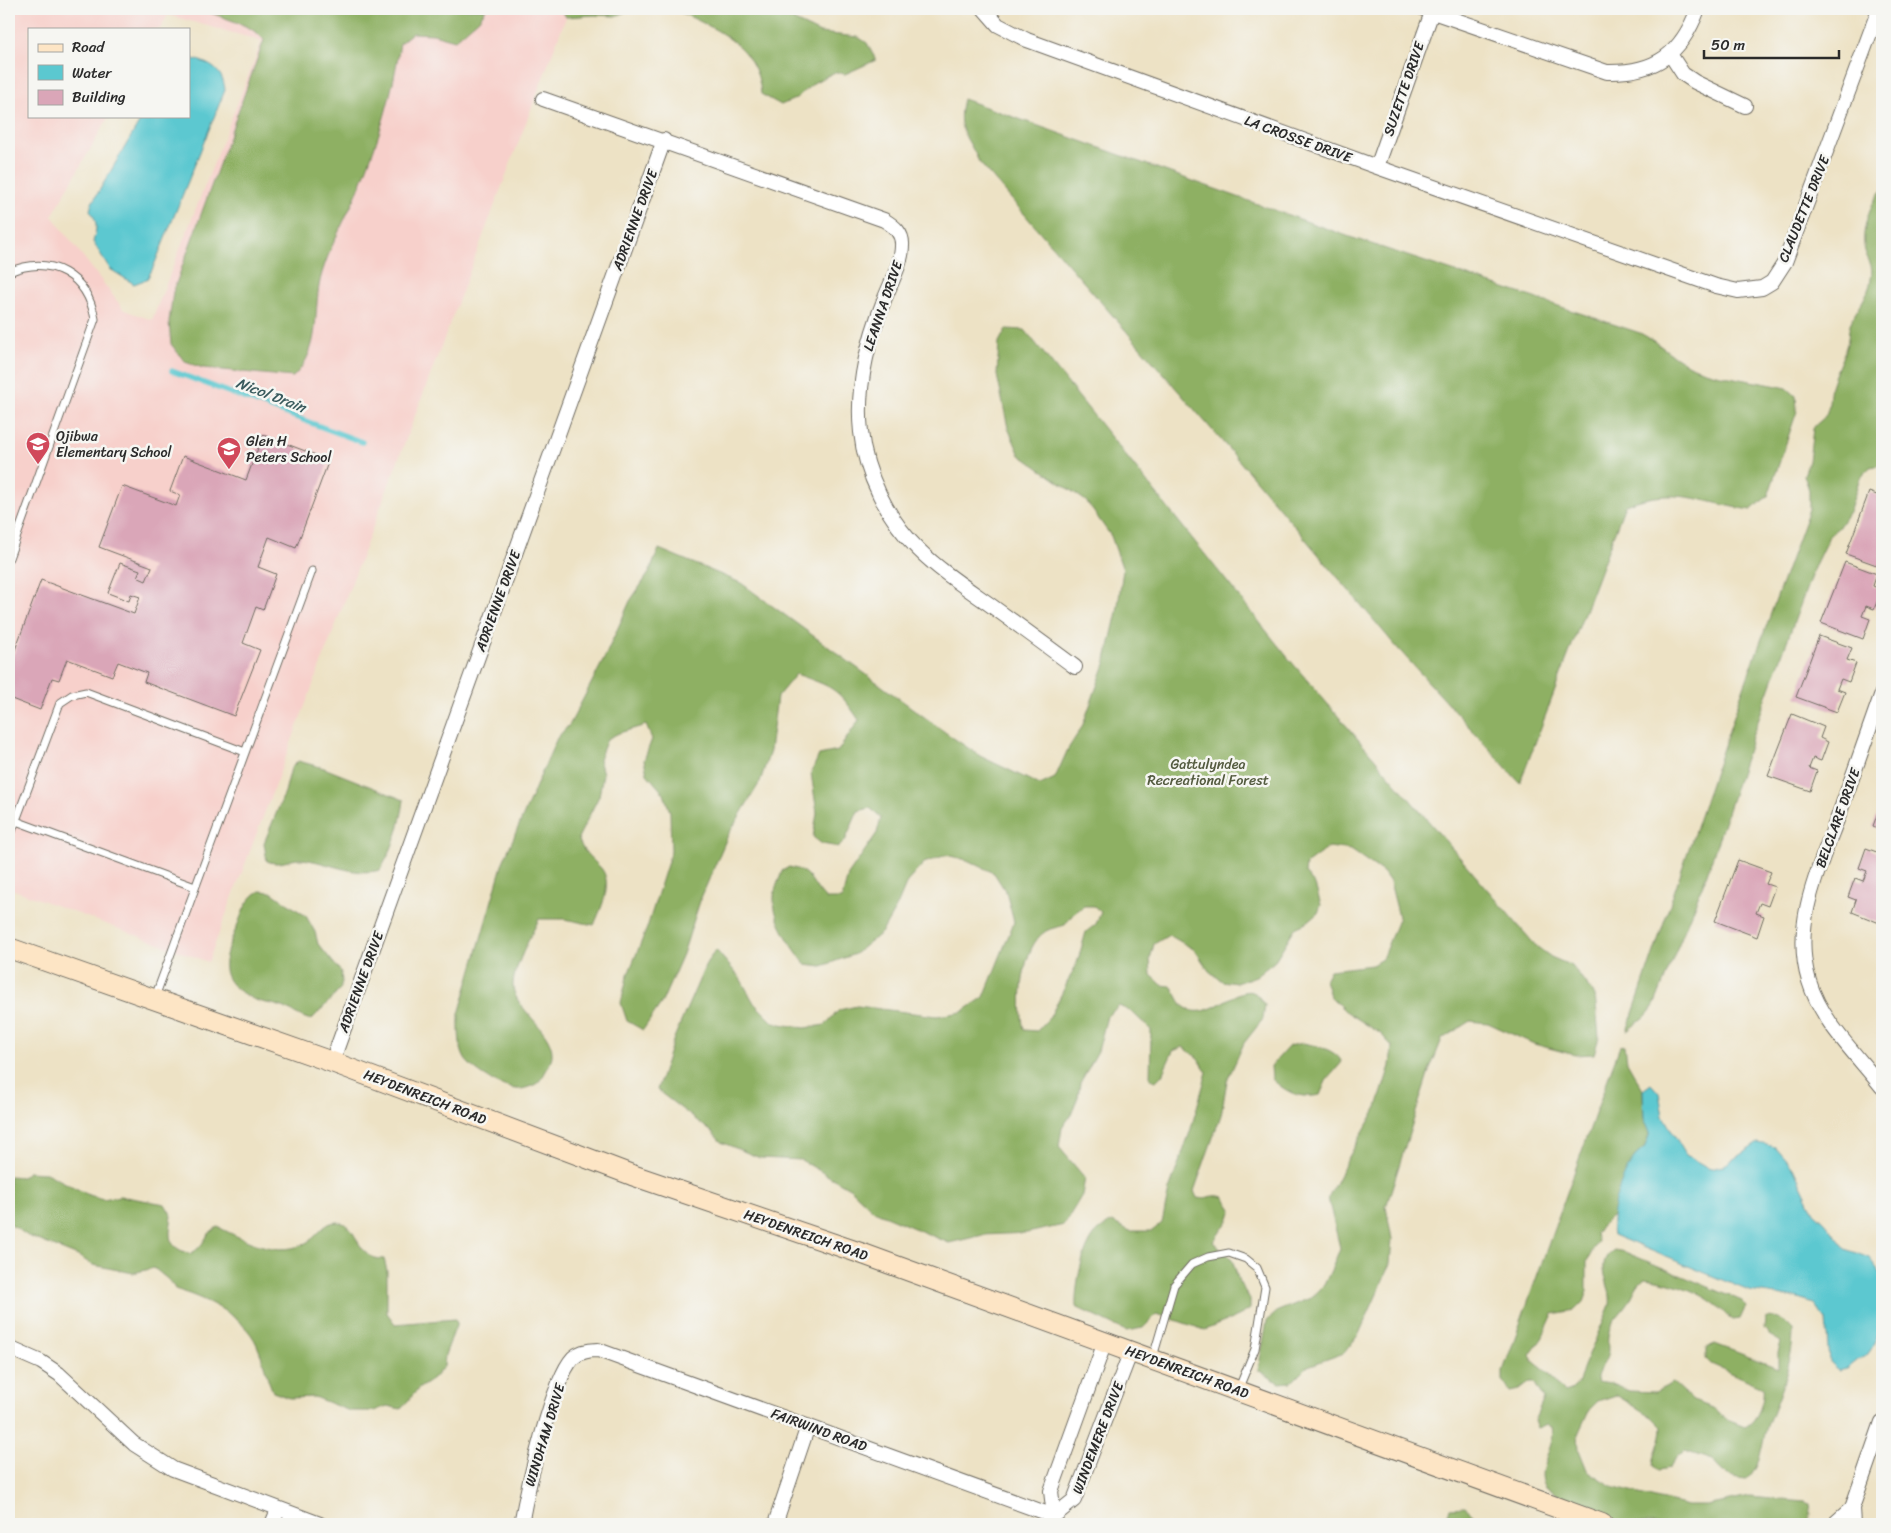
<svg xmlns="http://www.w3.org/2000/svg" width="1891" height="1533" viewBox="0 0 1891 1533" font-family="Sriracha,sans-serif">
  <style>
    .built { fill: #f7d0cb; fill-rule: evenodd }
    .forest { fill: #8eb063; stroke: #5c6e47; fill-rule: evenodd }
    .water { fill: #5bc8d0; stroke: #437a7e }
    .lines { fill: none; stroke-linecap: round; stroke-linejoin: round }
    .stream { stroke: #5bc8d0; stroke-width: 5.5 }
    .building { fill: #daa6b8 }
    .lane-casing { stroke: #6f6b61; stroke-width: 9 }
    .street-casing { stroke: #6f6b61; stroke-width: 16 }
    .secondary-casing { stroke: #6f6b61; stroke-width: 22 }
    .lane { stroke: #fff; stroke-width: 7 }
    .street { stroke: #fff; stroke-width: 14 }
    .secondary { stroke: #fde5c5; stroke-width: 20 }
    .labels { text-anchor: middle; dominant-baseline: central; stroke-width: 5; stroke-linejoin: round; paint-order: stroke }
    .street-label { font-size: 14px; fill: #2b2b2b; stroke: #f6f6f2 }
    .poi-label { font-size: 14px; fill: #2b2b2b; stroke: #f6f6f2; text-anchor: start }
    .park-label { font-size: 14px; fill: #545b40; stroke: #f6f6f2 }
    .water-label { font-size: 15px; font-style: italic; fill: #395a5d; stroke: #f6f6f2 }
  </style>
  <rect width="100%" height="100%" fill="#f6f6f2"/>
  <filter id="ink" filterUnits="userSpaceOnUse"><feTurbulence type="fractalNoise" baseFrequency=".02" numOctaves="2"/><feDisplacementMap in="SourceGraphic" scale="10" xChannelSelector="R" yChannelSelector="G"/><feConvolveMatrix kernelMatrix="1 2 1 2 8 2 1 2 1" color-interpolation-filters="sRGB"/></filter>
  <filter id="wash" filterUnits="userSpaceOnUse"><feTurbulence type="fractalNoise" baseFrequency=".0096" numOctaves="4" result="noise"/><feDisplacementMap in="SourceGraphic" scale="20" xChannelSelector="R" yChannelSelector="G"/><feGaussianBlur stdDeviation="1.12" result="paint"/><feColorMatrix in="noise" values="0 0 0 0 0 0 0 0 0 0 0 0 0 0 0 0 0 1.4 0 .05"/><feComposite in="paint" operator="in"/></filter>
  <g filter="url(#wash)">
    <rect width="100%" height="100%" fill="#ede2c5"/>
    <path class="built" d="M9,9H569L208,962L9,888ZM168,15L262,41L152,320L124,310L52,216L109,116H29V29H160Z"/>
    <path class="forest" d="M202,9H486L479,19L455,40L433,34L412,33L400,43C393,94 379,138 360,186C348,215 331,243 322,273C311,310 324,347 293,377L203,368L185,362L171,344L169,322L173,292L264,40C251,23 222,19 202,9Z
      M561,9H631L617,16L594,15L566,17Z
      M673,9H770L820,33L858,37L867,43L876,60L845,74L835,72L815,82L795,99L781,105L761,94C758,44 712,27 673,9Z
      M963,99L1350,237L1640,333C1660,343 1675,360 1696,368C1720,377 1760,382 1787,388L1796,396L1797,411L1768,496L1751,510C1701,503 1678,485 1625,505L1520,783L1393,643L1254,478L979,162C967,134 955,131 963,99Z
      M1882,190V465L1870,467L1859,480L1850,510L1838,528L1830,534L1815,565L1753,734L1707,874L1654,1006L1646,1016L1627,1031L1739,701L1809,509V490L1804,475L1809,461L1813,429C1816,422 1824,421 1827,412C1830,404 1829,395 1831,386C1835,372 1842,360 1846,347C1849,340 1848,331 1850,324C1856,309 1869,296 1871,279C1874,264 1868,262 1865,251C1860,233 1870,202 1882,190Z
      M1006,329L1025,330L1289,659L1536,946L1551,957L1572,966L1595,995L1599,1037L1594,1054L1575,1055L1534,1044L1488,1023L1470,1021L1442,1039L1428,1074L1386,1207L1392,1239L1390,1263L1381,1285L1359,1334L1344,1353L1308,1366L1292,1382L1279,1383L1258,1370L1267,1321L1278,1311L1313,1297L1324,1285L1333,1266L1340,1248L1328,1198L1345,1164L1377,1107L1390,1066L1392,1046L1381,1034L1344,1010L1330,996L1325,980L1330,970L1372,965L1382,959L1399,917L1390,882L1383,872L1351,850L1329,847L1306,864L1305,873L1315,885L1321,905L1318,913L1306,923L1295,928L1274,962L1256,976L1236,983L1222,981L1209,971L1195,950L1169,935L1154,944L1150,959L1151,975L1162,985L1171,986C1176,992 1180,1005 1186,1008C1210,1023 1236,983 1255,993C1259,996 1262,1002 1265,1005L1263,1019L1244,1043L1227,1081L1221,1115L1194,1191L1197,1198C1206,1200 1212,1193 1224,1197L1232,1209L1229,1219L1213,1242L1232,1259L1239,1282L1250,1299V1309C1240,1317 1218,1324 1205,1330L1157,1314L1143,1328L1126,1331L1076,1307C1075,1286 1082,1250 1095,1234C1099,1229 1106,1226 1112,1222L1130,1231H1152L1162,1223L1169,1190L1190,1132L1207,1072L1198,1058L1183,1047L1173,1051L1162,1075L1156,1081L1150,1079L1151,1030L1132,1012L1119,1006L1107,1016L1098,1051L1080,1083L1078,1097L1071,1115L1062,1128L1059,1147L1085,1178L1082,1195L1064,1225L1027,1233L983,1235L949,1243L874,1211L851,1189L801,1160L760,1158L721,1142L712,1132L657,1090L674,1038L707,962L716,950L740,978L754,1003L774,1023L805,1028L825,1025L839,1010L857,1006L937,1016L962,1012L984,997L1014,922L1006,892L994,873L967,860L946,855L924,863L907,882L897,906L882,932L855,954L822,966L805,964C792,946 773,921 774,897C774,889 780,879 782,871L789,867C814,872 809,883 826,899H842L848,875L877,833L881,817L870,808L858,811L845,841L839,847L822,844L813,837L817,813L811,773L819,755L838,751L859,720C837,687 832,687 796,674L777,697L770,751L760,782L728,835L701,898L683,954L662,1002L643,1030L627,1021L621,1003L627,977L647,928L671,852L670,812L664,794L647,774L644,760L652,739L646,725L619,733L607,739L599,759L603,774L599,796L578,838C583,852 589,856 599,866C615,881 601,908 594,925L564,919H539C532,933 512,972 513,986C514,1012 565,1036 549,1065C546,1071 541,1081 536,1084C532,1086 522,1090 517,1089C503,1089 473,1071 465,1059C458,1047 459,1027 459,1014L503,862L557,738L570,724L604,659L630,601L649,573L659,549L741,583L949,735L980,756L1040,785L1055,778L1068,749L1082,727L1105,664L1117,612L1123,570L1111,536L1086,501L1020,455L1008,428L997,375L999,342ZM1084,906H1094L1101,912L1096,924L1086,932L1077,963L1050,1017L1037,1031L1024,1030C1018,1004 1021,946 1046,931C1051,928 1059,927 1065,925L1073,914Z
      M298,761L324,768L404,800C401,824 393,850 380,870C354,877 328,862 302,859C289,858 281,867 267,861L264,843L285,792L291,768Z
      M260,891L271,892L306,916L315,932L318,944L341,972L342,982L340,990L311,1020C299,1017 290,1009 279,1006C271,1003 261,1003 253,999C216,981 221,962 236,929C242,915 245,899 260,891Z
      M1303,1043C1317,1046 1335,1049 1342,1062L1326,1081L1320,1095C1300,1099 1287,1093 1272,1079L1271,1066L1289,1046Z
      M1625,1045L1627,1062L1643,1090L1644,1118L1650,1132L1644,1149L1635,1156L1623,1182L1613,1215L1601,1226L1596,1234L1598,1241L1587,1261V1291L1583,1302L1575,1310L1553,1314L1541,1340L1530,1355L1533,1361L1548,1373L1564,1393L1570,1391L1579,1383L1584,1366L1610,1305C1613,1285 1592,1263 1614,1250L1625,1252L1742,1301L1746,1306L1740,1319L1733,1320C1725,1315 1720,1307 1712,1302C1694,1289 1667,1281 1645,1278C1636,1285 1635,1291 1630,1300C1622,1314 1611,1318 1608,1337C1607,1343 1609,1350 1607,1356C1604,1366 1598,1369 1596,1381L1610,1383L1629,1391L1655,1392L1673,1383L1693,1401L1713,1408L1727,1420L1745,1427C1758,1421 1765,1400 1763,1387L1711,1364L1706,1359V1348L1715,1344L1778,1368V1352L1781,1342L1769,1335L1764,1328L1765,1318L1770,1316L1785,1322L1793,1330C1793,1364 1779,1394 1767,1426C1761,1445 1762,1464 1747,1479C1728,1477 1724,1475 1712,1460L1685,1451L1677,1456L1670,1468L1658,1470L1653,1466C1654,1451 1662,1441 1662,1427L1652,1417L1616,1395L1598,1401L1589,1410L1578,1434L1579,1450L1587,1470L1615,1488L1688,1506H1707L1749,1497L1804,1502L1810,1504L1811,1513L1807,1524H1619L1591,1514L1546,1487C1533,1470 1557,1447 1552,1427L1547,1425L1537,1429L1534,1421L1544,1399L1534,1382H1529L1519,1390L1510,1392L1503,1381V1371L1611,1070L1620,1046Z
      M28,1172L46,1173L89,1195L103,1199L120,1196L165,1204L172,1216C169,1237 166,1246 190,1254C207,1245 203,1234 218,1227C244,1240 281,1260 309,1241C319,1235 324,1222 337,1222C359,1222 354,1260 384,1259L387,1271V1313L395,1324L455,1319L457,1323L445,1355L444,1366L433,1379L418,1389L401,1409L387,1406L374,1411H350L314,1397L290,1398L273,1392C266,1377 264,1360 257,1345C244,1315 203,1298 175,1289L171,1282L154,1268L133,1273L93,1265L78,1256L28,1236L9,1223V1176L22,1177Z
      M1465,1507L1474,1515L1473,1524H1444L1450,1508Z"/>
    <path class="water" d="M189,58C207,62 223,68 225,90L153,268L147,279L134,284L110,269L93,242C97,228 98,222 90,210L92,203L143,116H189Z
      M1651,1084L1659,1093L1663,1116L1686,1155L1710,1169L1723,1166L1758,1143L1775,1147L1793,1168L1814,1212L1825,1222L1846,1249L1869,1258L1882,1275V1328L1868,1355L1857,1360L1847,1368L1838,1370L1829,1362L1826,1320L1814,1304L1796,1298L1749,1291L1613,1235C1608,1211 1621,1179 1633,1159C1636,1154 1641,1152 1644,1148C1647,1143 1648,1137 1650,1133L1644,1118L1643,1090Z"/>
    <g class="lines">
      <path class="stream" d="M172,371L362,442"/>
    </g>
    <g id="blocks">
      <path class="building" d="M263,435L329,460L296,548L269,537L258,567L276,574L263,610L256,607L243,643L260,650L234,716L144,682L147,673L118,662L112,676L67,659L59,680L52,678L40,710L9,698V666L41,580L134,614L140,597L131,594L129,601L108,593L120,563L140,570L137,577L146,581L152,567L99,547L122,486L176,506L180,495L170,491L183,456L246,480Z
        M1869,492L1882,497V567L1846,554Z
        M1845,562L1877,574L1873,586L1882,590L1874,609L1866,606L1862,616L1870,619L1863,639L1821,623Z
        M1819,636L1852,648L1847,660L1856,663L1849,682L1841,679L1837,689L1845,692L1837,712L1796,697Z
        M1792,714L1824,727L1820,738L1828,742L1821,761L1813,758L1809,768L1817,771L1810,791L1768,776Z
        M1880,807L1882,808V844L1877,842L1882,830L1873,826Z
        M1866,848L1882,854V924L1852,912L1856,900L1848,897L1855,878L1863,881L1867,871L1859,868Z
        M1738,860L1771,872L1766,884L1775,887L1768,906L1760,903L1756,913L1764,916L1757,937L1715,921Z"/>
    </g>
  </g>
  <g filter="url(#ink)">
    <use href="#blocks" fill-opacity="0" stroke="#6f6b61" stroke-width="1"/>
    <g class="lines">
      <defs>
        <path id="lane" d="M9,272C51,254 87,275 95,319L9,558
          M16,821L195,887
          M9,839L60,703L72,695L86,692L245,752
          M155,997L312,571
          M1153,1357L1174,1285L1192,1264L1208,1257L1229,1253L1246,1259L1257,1268L1265,1287L1255,1349L1238,1390"/>
        <path id="street" d="M984,9L998,25L1027,40L1377,167L1716,286L1738,291L1762,288L1772,282L1785,262L1879,9
          M1424,9L1607,72C1656,73 1681,54 1698,9
          M1670,54L1683,74L1695,82L1745,106
          M543,99L884,220C894,226 903,233 902,246C902,264 889,286 883,303C867,344 856,387 861,432C865,473 888,520 918,549C939,570 965,587 989,604C1018,625 1047,646 1075,667
          M1377,167L1432,12
          M1882,693C1868,733 1854,772 1840,812C1820,866 1791,923 1809,981C1821,1021 1856,1054 1882,1087
          M332,1062L664,140
          M9,1348L41,1362L59,1374L134,1444L173,1469L320,1524
          M1054,1516L1074,1500L1131,1351
          M272,1524L278,1510
          M521,1524C527,1491 552,1380 573,1358C580,1351 589,1350 598,1350L1054,1516
          M775,1524L808,1426
          M1052,1524L1054,1516L1051,1491L1105,1342
          M1834,1524L1852,1508
          M1853,1524L1852,1508L1882,1422"/>
        <path id="secondary" d="M9,948L332,1062L632,1175L866,1255L1602,1524"/>
      </defs>
      <use href="#lane" class="lane-casing"/>
      <use href="#street" class="street-casing"/>
      <use href="#secondary" class="secondary-casing"/>
      <use href="#lane" class="lane"/>
      <use href="#street" class="street"/>
      <use href="#secondary" class="secondary"/>
    </g>
  </g>
  <defs>
    <symbol id="school-pin" viewBox="-11 -11 22 30"><path d="M0 17L-7.5 6A9.5 9.5 0 1 1 7.5 6Z" fill="#d1495b" stroke="#f6f6f2"/><path d="M0-5L7-2L0 1L-7-2ZM-4 1L0 2.5L4 1V4Q0 6-4 4Z" fill="#fff"/></symbol>
  </defs>
  <g fill-rule="evenodd">
    <use href="#school-pin" x="24" y="430" width="28" height="38"/>
    <use href="#school-pin" x="215" y="435" width="28" height="38"/>
  </g>
  <g class="labels">
    <g class="street-label">
      <text transform="translate(1404 89) rotate(-71)">SUZETTE DRIVE</text>
      <text transform="translate(1298 139) rotate(20)">LA CROSSE DRIVE</text>
      <text transform="translate(1804 209) rotate(-68)">CLAUDETTE DRIVE</text>
      <text transform="translate(635 220) rotate(-70)">ADRIENNE DRIVE</text>
      <text transform="translate(883 306) rotate(-71)">LEANNA DRIVE</text>
      <text transform="translate(498 601) rotate(-70)">ADRIENNE DRIVE</text>
      <text transform="translate(1838 818) rotate(-70)">BELCLARE DRIVE</text>
      <text transform="translate(361 982) rotate(-70)">ADRIENNE DRIVE</text>
      <text transform="translate(425 1097) rotate(21)">HEYDENREICH ROAD</text>
      <text transform="translate(806 1235) rotate(19)">HEYDENREICH ROAD</text>
      <text transform="translate(1187 1372) rotate(20)">HEYDENREICH ROAD</text>
      <text transform="translate(819 1430) rotate(20)">FAIRWIND ROAD</text>
      <text transform="translate(545 1435) rotate(-73)">WINDHAM DRIVE</text>
      <text transform="translate(1098 1438) rotate(-69)">WINDEMERE DRIVE</text>
    </g>
    <g class="poi-label">
      <text x="56" y="436">Ojibwa<tspan x="56" dy="16">Elementary School</tspan></text>
      <text x="246" y="441">Glen H<tspan x="246" dy="16">Peters School</tspan></text>
    </g>
    <g class="park-label">
      <text x="1208" y="764">Gattulyndea<tspan x="1208" dy="16">Recreational Forest</tspan></text>
    </g>
    <g class="water-label">
      <text transform="translate(271 395) rotate(21)">Nicol Drain</text>
    </g>
  </g>
  <rect width="1891" height="1533" fill="none" stroke="#f6f6f2" stroke-width="30"/>
  <rect x="28" y="28" width="162" height="90" fill="#f6f6f2" stroke="#a5a5a2"/>
  <rect x="38" y="44" width="25" height="8" fill="#fde5c5" stroke="#a5a5a2"/>
  <text x="72" y="52" font-size="15" fill="#2b2b2b">Road</text>
  <rect x="38" y="65" width="25" height="15" fill="#5bc8d0" stroke="#a5a5a2"/>
  <text x="72" y="78" font-size="15" fill="#2b2b2b">Water</text>
  <rect x="38" y="90" width="25" height="15" fill="#daa6b8" stroke="#a5a5a2"/>
  <text x="72" y="102" font-size="15" fill="#2b2b2b">Building</text>
  <path d="M1704 50v8h135v-8" fill="none" stroke="#2b2b2b" stroke-width="2.5"/>
  <text x="1711" y="50" font-size="15" fill="#2b2b2b" stroke="#f6f6f2" stroke-width="4" paint-order="stroke">50 m</text>
</svg>
